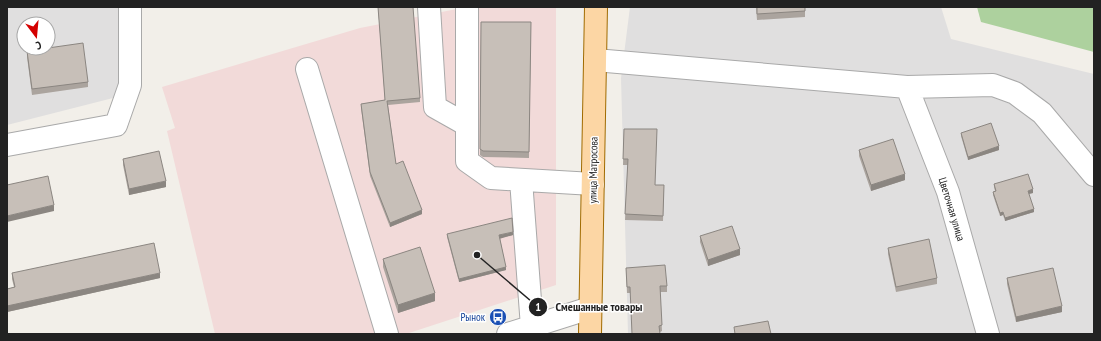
<svg xmlns="http://www.w3.org/2000/svg" width="1101" height="341" viewBox="0 0 1101 341" font-family="'PT Sans Narrow',sans-serif">
  <style>
    .residential { fill: #e0dfdf; fill-rule: evenodd }
    .commercial { fill: #f2dad9 }
    .forest { fill: #add19e }
    .lines { fill: none; stroke-linecap: round; stroke-linejoin: round }
    .minor-casing { stroke: #a9a9a9; stroke-width: 24 }
    .major-casing { stroke: #a06b00; stroke-width: 24 }
    .minor { stroke: #fff; stroke-width: 22 }
    .major { stroke: #fcd6a4; stroke-width: 22 }
    .wall { fill: #aba49e }
    .shaded-wall { fill: #8b8681 }
    .building { fill: #c7bfb8; stroke: #8b8681 }
    .labels { text-anchor: middle; dominant-baseline: central; stroke-width: 3; stroke-linejoin: round; paint-order: stroke }
    .street-label { font-size: 11px; fill: #222; stroke: #fff }
    .transit-label { font-size: 11px; fill: #164399; stroke: #fff; text-anchor: end }
    .leader { fill: none; stroke: #222; stroke-width: 1.5 }
    .callout-dot { fill: #222; stroke: #fff; stroke-width: 1.5 }
    .mark-label { font-size: 12px; text-anchor: middle; font-weight: bold; fill: #fff }
    .callout-label { font-size: 12px; text-anchor: middle; font-weight: bold; fill: #222; stroke: #fff; stroke-width: 3; stroke-linejoin: round; paint-order: stroke }
  </style>
  <rect width="100%" height="100%" fill="#f2efe9"/>
  <path class="residential" d="M7,7H124L117,97L7,125ZM24,24H48V48H24Z
    M630,7H941L951,39L1094,74V334H628L621,78Z"/>
  <path class="commercial" d="M497,7H556V285L406,334H215L167,131L175,128L162,87L360,28L462,8Z"/>
  <path class="forest" d="M977,7H1094V52L981,22Z"/>
  <g class="lines">
    <defs>
      <path id="minor" d="M429,7L435,107L467,125
        M467,7V161L491,178L593,184
        M595,60L907,87L993,85L1015,93L1042,113L1094,175
        M307,69L387,334
        M907,87L948,192L988,334
        M7,145L116,125L130,85V7
        M521,180L532,327
        M508,334L590,308"/>
      <path id="major" d="M590,334L596,7"/>
    </defs>
    <use href="#minor" class="minor-casing"/>
    <use href="#major" class="major-casing"/>
    <use href="#minor" class="minor"/>
    <use href="#major" class="major"/>
  </g>
  <path class="wall" d="M378,7L420,98V102L388,105L396,164L422,214L390,227L370,176L361,108V104L385,101Z
    M756,7H805V17L757,20Z
    M481,22H531L529,158L483,157L480,155Z
    M27,51L88,82V87L32,95L27,57Z
    M624,129L655,185H664L663,221L625,220L628,165H623Z
    M961,133L999,150L968,160L961,136Z
    M859,150L905,180L871,191L859,156Z
    M123,159L166,187L129,195L123,165Z
    M994,184L1033,193L1029,194L1034,212L1005,221L1003,215L1000,216L993,195V192L995,191L994,187Z
    M447,234L513,235L500,238L506,270L459,282L447,237Z
    M700,236L740,255L708,266L700,242Z
    M888,248L937,278V284L896,292L888,254Z
    M383,259L435,301L398,313L383,267Z
    M626,268L667,286V292H660L662,331L660,332L630,293H627Z
    M12,273L160,278L7,312V289L14,287L12,279Z
    M1007,278L1062,312L1016,322L1007,284Z"/>
  <path class="shaded-wall" d="M999,146V150L968,160V157Z
    M905,174V180L871,191V185Z
    M166,181V187L129,195V189Z
    M1033,189V193L1028,194V191Z
    M54,205V211L7,222V216Z
    M1034,209V212L1005,221V218Z
    M422,210V214L390,227V223Z
    M1003,212V215L1000,216V213Z
    M513,232V235L499,239V235Z
    M740,249V255L708,266V260Z
    M506,267V270L459,282V279Z
    M160,273V278L7,312V306Z
    M435,293V301L398,313V305Z
    M1062,306V312L1016,322V317Z"/>
  <path class="building" d="M378,7H413L420,98L387,101L396,164L403,161L422,210L390,223L370,172L361,104L385,100Z
    M757,7H805V11L757,14Z
    M481,22H531L529,152L483,151L480,149Z
    M83,43L88,82L32,89L27,51Z
    M991,123L999,146L968,157L961,133Z
    M624,129H657L655,185H664L663,216L625,214L628,159H623Z
    M893,139L905,174L871,185L859,150Z
    M159,151L166,181L129,189L123,159Z
    M1028,174L1033,189L1028,191L1034,209L1005,218L1003,212L1000,213L993,192L996,191L994,184Z
    M48,176L54,205L7,216V185Z
    M512,218L513,232L499,235L506,267L459,279L447,234Z
    M732,226L740,249L708,260L700,236Z
    M929,239L937,278L896,287L888,248Z
    M154,243L160,273L7,306V289L15,287L12,273Z
    M420,247L435,293L398,305L383,259Z
    M665,265L667,286H660L662,325L659,326L660,334H632L630,287H627L626,268Z
    M1053,268L1062,306L1016,317L1007,278Z
    M768,321L771,334H735L734,327Z"/>
  <defs>
    <symbol id="bus-disc" viewBox="-11 -11 22 22"><circle r="9.5" fill="#1a4fb4" stroke="#fff"/><path d="M-5-6H5V4H4V6H2V4H-2V6H-4V4H-5ZM-3.5-4V0h7V-4ZM-3.5 1.2v1.5H-2V1.2ZM2 1.2v1.5H3.5V1.2Z" fill="#fff"/></symbol>
  </defs>
  <g fill-rule="evenodd">
    <use href="#bus-disc" x="488" y="307" width="20" height="20"/>
  </g>
  <g class="labels">
    <g class="street-label">
      <text transform="translate(593 170) rotate(-89)">улица Матросова</text>
      <text transform="translate(952 209) rotate(73)">Цветочная улица</text>
    </g>
    <g class="transit-label">
      <text x="485" y="317">Рынок</text>
    </g>
  </g>
  <path class="leader" d="M477 255L538 307"/>
  <g class="callout-dot">
    <circle cx="477" cy="255" r="4"/>
    <circle cx="538" cy="307" r="10"/>
  </g>
  <g class="mark-label">
    <text x="538" y="311">1</text>
  </g>
  <g class="callout-label">
    <text x="599" y="311">Смешанные товары</text>
  </g>
  <rect width="1101" height="341" fill="none" stroke="#222222" stroke-width="16"/>
  <g transform="translate(36 36) rotate(164)"><circle r="19" fill="#ffffff" stroke="#a7a7a7"/>
  <path d="M0-3L7 15L0 10L-7 15Z" fill="#d40000"/>
  <text y="-6" font-size="11" font-weight="bold" text-anchor="middle" fill="#222222">С</text>
  </g>
</svg>
